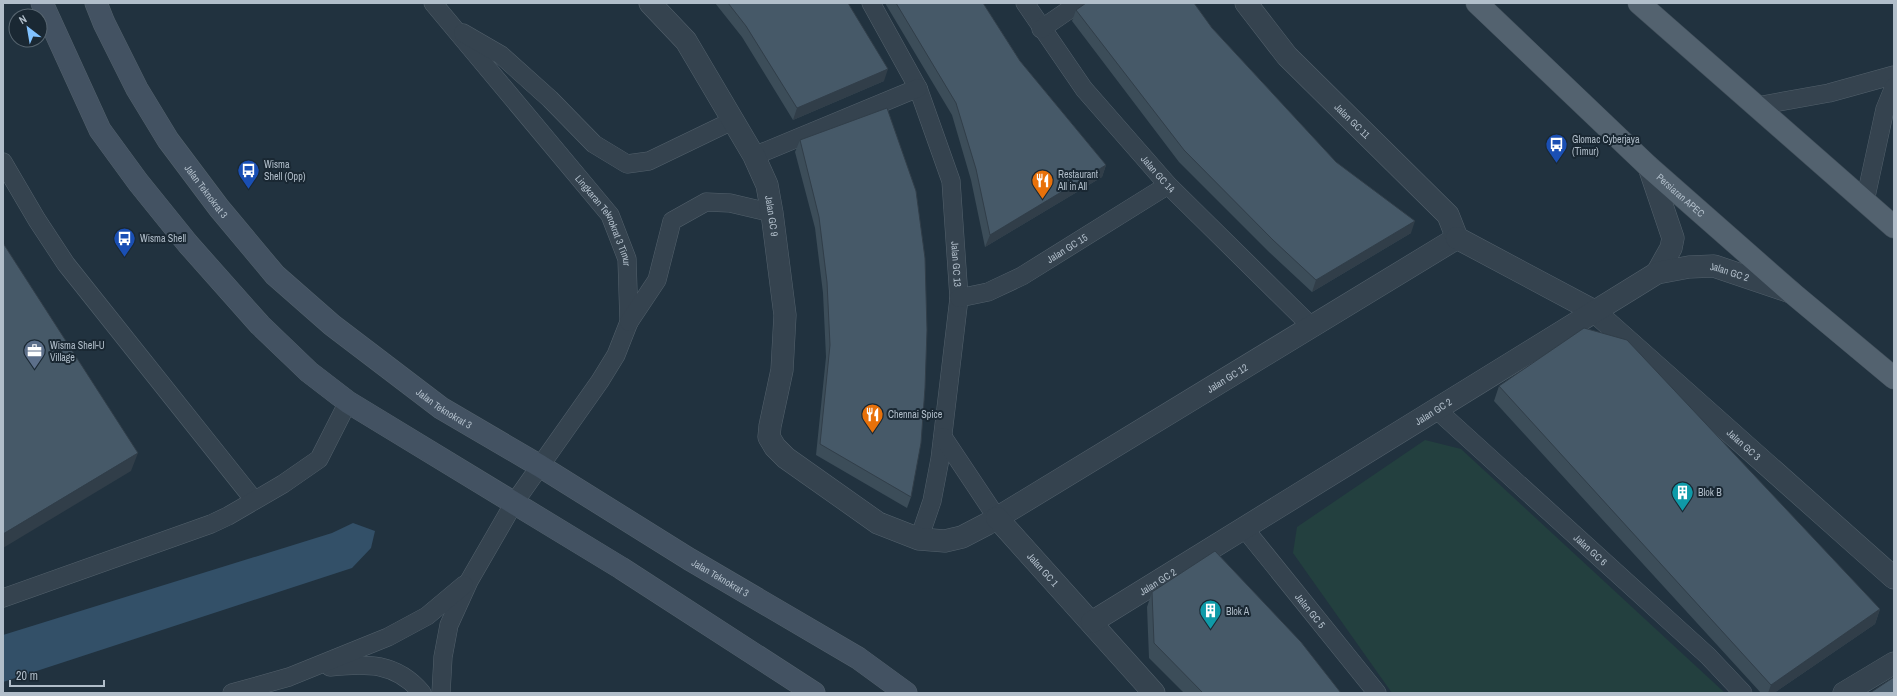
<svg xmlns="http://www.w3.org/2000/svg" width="1897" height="696" viewBox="0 0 1897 696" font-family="'Archivo Narrow',sans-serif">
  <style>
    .green { fill: #23403f }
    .water { fill: #335068 }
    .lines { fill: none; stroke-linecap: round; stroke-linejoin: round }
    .service-casing { stroke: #53616c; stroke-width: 19 }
    .minor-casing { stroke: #53616c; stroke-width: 23 }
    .secondary-casing { stroke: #53616c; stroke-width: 23 }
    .primary-casing { stroke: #414f5a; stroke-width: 23 }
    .service { stroke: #35434f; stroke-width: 18 }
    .minor { stroke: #35434f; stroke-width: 22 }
    .secondary { stroke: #435262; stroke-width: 22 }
    .primary { stroke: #53626f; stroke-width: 22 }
    .wall { fill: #3c4d59 }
    .shaded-wall { fill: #313e49 }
    .building { fill: #465968; stroke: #313e49 }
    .labels { text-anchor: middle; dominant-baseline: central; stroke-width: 4; stroke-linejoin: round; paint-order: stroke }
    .street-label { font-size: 10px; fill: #b1beca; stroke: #1a2833 }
    .poi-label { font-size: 10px; fill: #b1beca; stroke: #1a2833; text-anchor: start }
  </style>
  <rect width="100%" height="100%" fill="#21323f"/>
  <path class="green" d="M1425,440L1461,449L1725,693H1392L1293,553L1297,527Z"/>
  <path class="water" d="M353,523L375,531L371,548L352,568L3,682V635L332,533Z"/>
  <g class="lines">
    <defs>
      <g id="service">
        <path id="s1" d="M433,3L610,215L627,259L629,322L616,355L600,381L514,503L469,581L449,625L443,657L441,693"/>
        <path id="s2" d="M871,3L918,88L951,181L959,298L940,459L932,501L919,539"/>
        <path id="s3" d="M1025,3L1084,89L1168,185L1312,327"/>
        <path d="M1041,29L1079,3"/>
        <path d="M463,33L501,55L550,99L594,144L627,164L649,161L732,121"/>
        <path d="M1757,106L1829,93L1894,75"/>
        <path d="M754,156L918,88"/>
        <path d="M3,162L37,220L66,264L254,500"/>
        <path d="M1865,201L1885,109L1894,87"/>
        <path id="s4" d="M959,298L988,292L1022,276L1168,185"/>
        <path d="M629,322L657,280L672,221L706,202L730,203L772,213"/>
        <path id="s5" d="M1436,409L1708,656L1743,693"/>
        <path d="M943,437L997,518"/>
        <path id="s6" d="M1244,528L1377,693"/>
        <path d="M3,598L211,524L228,516L283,484L319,459L348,402"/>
        <path d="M330,667C366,663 396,662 422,693"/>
        <path d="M232,693L289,677L388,637L427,616L464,585"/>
      </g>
      <g id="minor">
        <path id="s7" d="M650,3L686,41L754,156L767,185L772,213L785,315L782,370L770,426L769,437L775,447L786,458L878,523L919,539L945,541L962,537L987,524L1457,238"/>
        <path id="s8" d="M1246,3L1287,56L1448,215L1457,238"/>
        <path d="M1649,167L1673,238L1671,248L1657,273"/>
        <path id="s9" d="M1457,238L1594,311L1894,578"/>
        <path id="s10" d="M997,518L1154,693"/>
        <path id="s11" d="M1092,622L1657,273L1689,267L1714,266L1791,292"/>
        <path d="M1844,693L1894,663"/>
      </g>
      <g id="secondary">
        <path d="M42,3L100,130L138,182L188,244L260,325L309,372L348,402L621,568L814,693"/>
        <path id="s12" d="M96,3L104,23L137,89L168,140L219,208L275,275L332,325L441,408L540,466L689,559L858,658L906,693"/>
      </g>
      <g id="primary">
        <path id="s13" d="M1477,3L1649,167L1791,292L1894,378"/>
        <path d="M1639,3L1894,227"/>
      </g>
    </defs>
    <use href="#service" class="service-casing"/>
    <use href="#minor" class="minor-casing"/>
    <use href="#secondary" class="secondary-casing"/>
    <use href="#primary" class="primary-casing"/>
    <use href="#service" class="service"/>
    <use href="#minor" class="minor"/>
    <use href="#secondary" class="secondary"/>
    <use href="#primary" class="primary"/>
  </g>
  <path class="wall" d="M715,3H848L884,81L793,120L742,37Z
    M885,3H983L1020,61L1106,165L1102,177L985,247L971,180L952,115Z
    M1076,10L1212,28L1336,162L1411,233L1312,292L1269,252L1179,162L1072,21Z
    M800,140L911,497L907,508L816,455L826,357L823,293L815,228L795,152Z
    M1499,386L1880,609L1875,624L1774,693H1761L1494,401Z
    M1152,592L1341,693H1184L1149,658L1147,607Z"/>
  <path class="shaded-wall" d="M888,69L884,81L793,120L797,108Z
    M1106,165L1102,177L985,247L990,235Z
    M1415,221L1411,233L1312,292L1316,280Z
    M138,453L131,471L3,548V534Z
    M1880,609L1875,624L1774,693H1768L1771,685Z"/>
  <path class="building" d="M728,3H848L888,69L797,108L746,26Z
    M896,3H983L1020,61L1106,165L990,235L976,169L956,103Z
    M1086,3H1194L1212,28L1336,162L1415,221L1316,280L1273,240L1184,150L1076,10Z
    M887,108L916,191L925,258L927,330L925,388L921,443L911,497L820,444L830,345L827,282L819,217L800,140Z
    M3,243L138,453L3,534Z
    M1584,328L1627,340L1880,609L1771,685L1499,386Z
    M1215,551L1301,642L1341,693H1203L1154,643L1152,592Z
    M1894,677V693H1870Z"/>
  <defs>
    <symbol id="bus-pin" viewBox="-11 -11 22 30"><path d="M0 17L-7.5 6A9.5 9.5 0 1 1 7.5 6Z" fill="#1a4fb4" stroke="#1a2833"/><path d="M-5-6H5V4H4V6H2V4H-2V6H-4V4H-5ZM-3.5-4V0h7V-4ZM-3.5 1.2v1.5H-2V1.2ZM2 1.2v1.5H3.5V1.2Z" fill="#fff"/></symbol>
    <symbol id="restaurant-pin" viewBox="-11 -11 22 30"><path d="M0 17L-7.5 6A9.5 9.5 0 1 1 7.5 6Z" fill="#e8710a" stroke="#1a2833"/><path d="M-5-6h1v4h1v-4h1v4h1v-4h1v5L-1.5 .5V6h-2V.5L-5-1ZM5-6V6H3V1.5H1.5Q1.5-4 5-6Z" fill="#fff"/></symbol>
    <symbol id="office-pin" viewBox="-11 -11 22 30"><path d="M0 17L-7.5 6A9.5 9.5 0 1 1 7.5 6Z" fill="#5c6f8a" stroke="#1a2833"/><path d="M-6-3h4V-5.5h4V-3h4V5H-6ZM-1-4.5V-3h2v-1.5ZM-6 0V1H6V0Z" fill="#fff"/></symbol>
    <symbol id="building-pin" viewBox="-11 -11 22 30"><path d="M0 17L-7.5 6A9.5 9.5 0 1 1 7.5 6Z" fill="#0f9aa8" stroke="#1a2833"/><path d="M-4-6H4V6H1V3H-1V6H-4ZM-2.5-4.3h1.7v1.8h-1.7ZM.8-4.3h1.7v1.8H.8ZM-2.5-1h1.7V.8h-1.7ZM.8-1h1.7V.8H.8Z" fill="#fff"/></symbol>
  </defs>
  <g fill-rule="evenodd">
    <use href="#bus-pin" x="1544" y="132" width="25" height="34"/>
    <use href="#bus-pin" x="236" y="158" width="25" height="34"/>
    <use href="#restaurant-pin" x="1030" y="168" width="25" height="34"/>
    <use href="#bus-pin" x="112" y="226" width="25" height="34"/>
    <use href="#office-pin" x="22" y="338" width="25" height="34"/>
    <use href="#restaurant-pin" x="860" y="402" width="25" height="34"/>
    <use href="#building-pin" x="1670" y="480" width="25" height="34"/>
    <use href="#building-pin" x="1198" y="598" width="25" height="34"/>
  </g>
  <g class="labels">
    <g class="street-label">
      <text stroke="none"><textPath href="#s8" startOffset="159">Jalan GC 11</textPath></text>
      <text stroke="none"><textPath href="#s3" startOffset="217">Jalan GC 14</textPath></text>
      <text stroke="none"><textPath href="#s12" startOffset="219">Jalan Teknokrat 3</textPath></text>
      <text stroke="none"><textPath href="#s13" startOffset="280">Persiaran APEC</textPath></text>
      <text stroke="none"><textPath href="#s7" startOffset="249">Jalan GC 9</textPath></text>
      <text stroke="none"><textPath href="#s1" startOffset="278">Lingkaran Teknokrat 3 Timur</textPath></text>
      <text stroke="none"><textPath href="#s4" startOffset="120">Jalan GC 15</textPath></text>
      <text stroke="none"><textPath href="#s2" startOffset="279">Jalan GC 13</textPath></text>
      <text stroke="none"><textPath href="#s11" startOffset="738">Jalan GC 2</textPath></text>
      <text stroke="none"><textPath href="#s7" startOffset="1009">Jalan GC 12</textPath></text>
      <text stroke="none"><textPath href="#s12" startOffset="543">Jalan Teknokrat 3</textPath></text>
      <text stroke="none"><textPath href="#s11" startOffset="401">Jalan GC 2</textPath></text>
      <text stroke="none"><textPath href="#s9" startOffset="356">Jalan GC 3</textPath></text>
      <text stroke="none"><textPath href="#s5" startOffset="209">Jalan GC 6</textPath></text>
      <text stroke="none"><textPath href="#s10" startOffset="69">Jalan GC 1</textPath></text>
      <text stroke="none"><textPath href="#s12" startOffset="867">Jalan Teknokrat 3</textPath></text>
      <text stroke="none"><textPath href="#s11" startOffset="77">Jalan GC 2</textPath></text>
      <text stroke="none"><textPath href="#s6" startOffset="106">Jalan GC 5</textPath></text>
    </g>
    <g class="poi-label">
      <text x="1572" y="139">Glomac Cyberjaya<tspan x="1572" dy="12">(Timur)</tspan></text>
      <text x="264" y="164">Wisma<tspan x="264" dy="12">Shell (Opp)</tspan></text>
      <text x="1058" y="174">Restaurant<tspan x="1058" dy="12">All in All</tspan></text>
      <text x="140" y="238">Wisma Shell</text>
      <text x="50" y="345">Wisma Shell-U<tspan x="50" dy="12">Village</tspan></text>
      <text x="888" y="414">Chennai Spice</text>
      <text x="1698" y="492">Blok B</text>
      <text x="1226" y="611">Blok A</text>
    </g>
  </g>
  <rect width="1897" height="696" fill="none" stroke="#b1beca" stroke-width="8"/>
  <g transform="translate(28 28) rotate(329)"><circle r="19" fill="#1a2833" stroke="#56646f"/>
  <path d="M0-3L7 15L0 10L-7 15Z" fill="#81c2ff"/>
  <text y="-6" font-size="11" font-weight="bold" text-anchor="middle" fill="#b1beca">N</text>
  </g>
  <path d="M10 680v6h94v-6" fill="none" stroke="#b1beca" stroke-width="2"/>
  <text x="16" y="680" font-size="12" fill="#b1beca" stroke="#1a2833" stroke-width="3" paint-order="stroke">20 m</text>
</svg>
